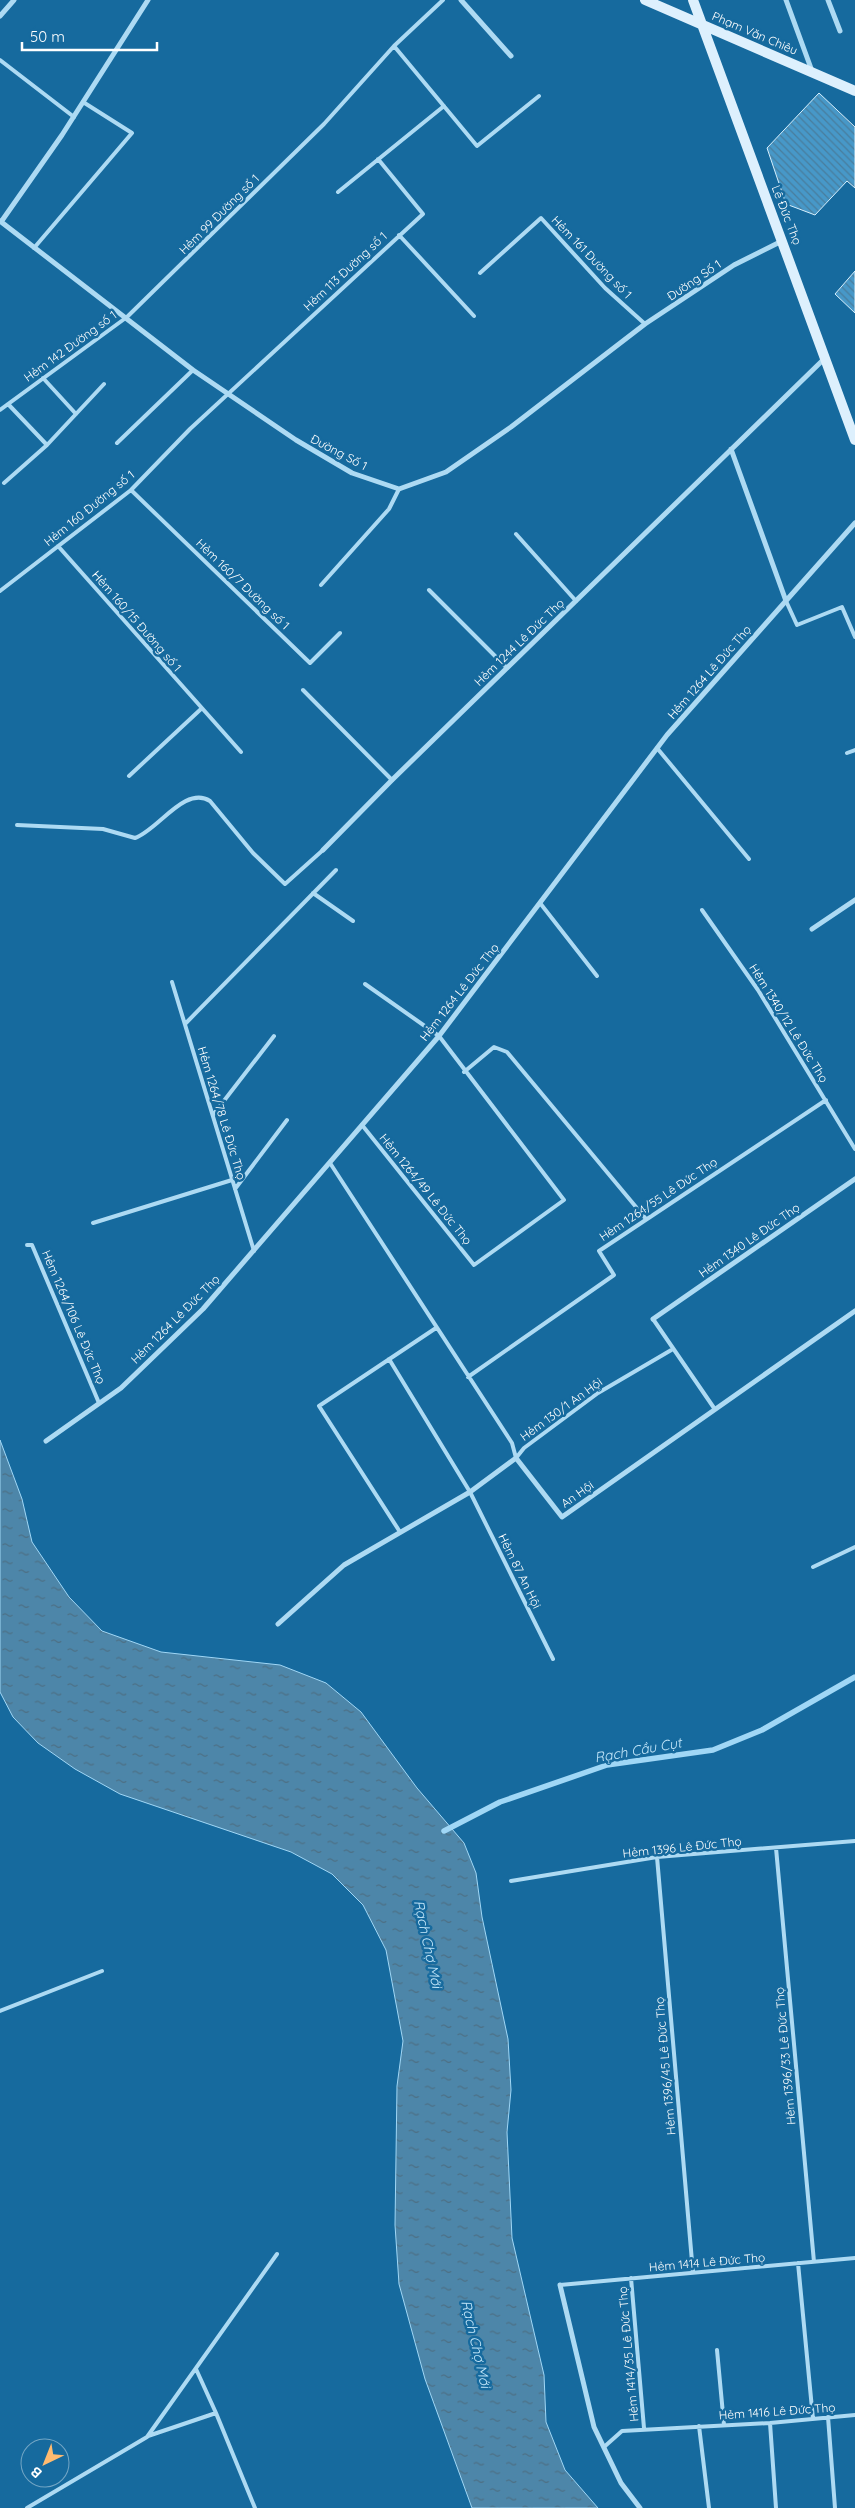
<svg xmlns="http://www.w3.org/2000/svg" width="855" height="2508" viewBox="0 0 855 2508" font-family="Quicksand,sans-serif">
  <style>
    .water { fill: url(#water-ripples); stroke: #a0d7f6 }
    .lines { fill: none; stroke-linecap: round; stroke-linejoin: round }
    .stream { stroke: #a0d7f6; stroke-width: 5.5 }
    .building { fill: url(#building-back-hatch); stroke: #d6effd }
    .lane { stroke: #addaf3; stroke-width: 4 }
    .street { stroke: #addaf3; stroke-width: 5 }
    .secondary { stroke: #ddf0fd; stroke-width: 10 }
    .labels { text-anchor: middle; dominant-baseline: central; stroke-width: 5; stroke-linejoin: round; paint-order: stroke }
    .street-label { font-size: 12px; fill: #fff; stroke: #166a9e }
    .water-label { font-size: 14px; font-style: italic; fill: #c4e7fa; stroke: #166a9e }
  </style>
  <defs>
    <pattern id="water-ripples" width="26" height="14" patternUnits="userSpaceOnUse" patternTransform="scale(1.25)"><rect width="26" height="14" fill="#4d86a9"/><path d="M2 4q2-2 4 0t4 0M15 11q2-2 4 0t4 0" fill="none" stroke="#4d6f84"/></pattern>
    <pattern id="building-back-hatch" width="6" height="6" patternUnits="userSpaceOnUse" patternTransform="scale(1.25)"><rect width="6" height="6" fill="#4798c8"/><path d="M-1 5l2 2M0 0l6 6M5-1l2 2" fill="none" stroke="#497d9d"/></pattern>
  </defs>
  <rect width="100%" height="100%" fill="#166a9e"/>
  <path class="water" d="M0,1440L22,1499L32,1542L69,1597L102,1631L161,1652L280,1665L326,1683L361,1712L417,1788L464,1843L476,1873L482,1917L508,2039L511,2090L507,2132L512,2238L544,2375L546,2422L565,2470L598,2508H472L425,2379L399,2284L395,2225L397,2086L403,2041L386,1950L363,1905L332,1874L291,1852L120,1794L75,1769L38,1743L13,1717L0,1692Z"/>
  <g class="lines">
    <path class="stream" d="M444,1831L500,1802L607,1765L713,1750L762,1730L855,1677"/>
  </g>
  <path class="building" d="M819,93L855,127V188L847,181L815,215L786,204L767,148Z
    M855,271V313L835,294Z"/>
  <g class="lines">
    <path class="lane" d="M394,46L477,146L539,96
      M0,60L74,117
      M338,192L444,106
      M399,235L474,316
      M34,248L132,133L83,102
      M480,273L541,218L605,288L645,324
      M43,378L76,414
      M8,404L47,445L104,384
      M0,410L127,317L324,124L394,46L443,0
      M117,443L193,370
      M4,483L47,445
      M131,490L310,663L340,633
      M516,534L576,601
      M58,546L241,752
      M321,585L389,509L399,489
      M429,590L507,668
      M0,591L131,490L190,429L423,214L378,159
      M786,601L797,625L842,607L855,637
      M303,690L392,780
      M657,748L749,859
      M847,753L855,750
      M129,776L201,709
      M17,825L103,829L135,838C158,830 185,785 210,801L253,853L285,884L323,850
      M313,893L353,921
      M540,903L597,976
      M702,910L758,990L855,1149
      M172,982L254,1251
      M185,1024L336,870
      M464,1072L494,1047L507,1052L646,1219
      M213,1115L274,1036
      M362,1125L474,1265L564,1200L439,1036L365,984
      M330,1163L512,1443L516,1458
      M235,1189L287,1120
      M93,1223L232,1180
      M27,1245H32L99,1403
      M653,1319L714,1408
      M389,1359L470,1492L553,1659
      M468,1377L614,1275L599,1251L826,1100
      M516,1458L524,1448L598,1393L673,1349
      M400,1532L319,1406L436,1328
      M813,1567L855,1547
      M776,1848L814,2262
      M657,1857L693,2273
      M511,1881L657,1857L855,1841
      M0,2011L102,1971
      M798,2263L813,2419
      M631,2278L644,2428
      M560,2285L855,2258
      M717,2350L724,2425
      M216,2413L255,2508
      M828,2417L835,2508
      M770,2423L776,2508
      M699,2426L709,2508
      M148,2436L216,2413L196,2369
      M604,2447L622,2431L770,2423L855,2415
      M27,2508L147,2437L277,2254"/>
    <path class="street" d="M461,0L511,56
      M786,0L812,71
      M828,0L840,31
      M0,16L14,0
      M0,221L193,370L296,440L352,473L399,489L446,472L511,427L645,324L734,265L782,241
      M1,222L62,135L148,0
      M731,449L786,601
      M323,850L392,780L824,359
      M812,929L855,900
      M653,1319L855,1179
      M46,1441L121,1388L203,1309L439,1036L667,735L855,523
      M278,1624L344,1565L470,1492L516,1458L562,1517L855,1311
      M560,2285L594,2427L621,2483L640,2508"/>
    <path class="secondary" d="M645,0L855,91
      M693,0L855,440"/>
  </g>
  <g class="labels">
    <g class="street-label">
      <text transform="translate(755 33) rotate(23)">Phạm Văn Chiêu</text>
      <text transform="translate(219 214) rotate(-45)">Hẻm 99 Đường số 1</text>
      <text transform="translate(787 215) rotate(69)">Lê Đức Thọ</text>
      <text transform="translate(592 257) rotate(46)">Hẻm 161 Đường số 1</text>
      <text transform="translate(345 271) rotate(-43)">Hẻm 113 Đường số 1</text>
      <text transform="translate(694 280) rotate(-34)">Đường Số 1</text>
      <text transform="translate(70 346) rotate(-36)">Hẻm 142 Đường số 1</text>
      <text transform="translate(339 452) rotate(28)">Đường Số 1</text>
      <text transform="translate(89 508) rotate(-39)">Hẻm 160 Đường số 1</text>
      <text transform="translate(243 584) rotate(44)">Hẻm 160/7 Đường số 1</text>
      <text transform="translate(137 621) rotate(49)">Hẻm 160/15 Đường số 1</text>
      <text transform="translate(519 642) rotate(-44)">Hẻm 1244 Lê Đức Thọ</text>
      <text transform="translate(709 672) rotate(-49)">Hẻm 1264 Lê Đức Thọ</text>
      <text transform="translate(459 992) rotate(-52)">Hẻm 1264 Lê Đức Thọ</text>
      <text transform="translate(789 1023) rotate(58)">Hẻm 1340/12 Lê Đức Thọ</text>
      <text transform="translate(222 1113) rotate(73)">Hẻm 1264/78 Lê Đức Thọ</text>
      <text transform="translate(426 1189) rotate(51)">Hẻm 1264/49 Lê Đức Thọ</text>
      <text transform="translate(658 1199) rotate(-34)">Hẻm 1264/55 Lê Đức Thọ</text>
      <text transform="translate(749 1240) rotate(-35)">Hẻm 1340 Lê Đức Thọ</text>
      <text transform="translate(74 1317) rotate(67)">Hẻm 1264/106 Lê Đức Thọ</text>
      <text transform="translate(175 1319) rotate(-45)">Hẻm 1264 Lê Đức Thọ</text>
      <text transform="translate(561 1409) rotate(-36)">Hẻm 130/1 An Hội</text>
      <text transform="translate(577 1494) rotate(-35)">An Hội</text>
      <text transform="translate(520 1571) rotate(64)">Hẻm 87 An Hội</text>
      <text transform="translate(682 1847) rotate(-6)">Hẻm 1396 Lê Đức Thọ</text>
      <text transform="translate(785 2056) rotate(-95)">Hẻm 1396/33 Lê Đức Thọ</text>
      <text transform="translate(665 2066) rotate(-95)">Hẻm 1396/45 Lê Đức Thọ</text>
      <text transform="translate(707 2262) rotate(-5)">Hẻm 1414 Lê Đức Thọ</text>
      <text transform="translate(628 2354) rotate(-95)">Hẻm 1414/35 Lê Đức Thọ</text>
      <text transform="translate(777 2411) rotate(-4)">Hẻm 1416 Lê Đức Thọ</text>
    </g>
    <g class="water-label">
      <text transform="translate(638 1750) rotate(-10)">Rạch Cầu Cụt</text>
      <text transform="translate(428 1944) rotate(78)">Rạch Chợ Mới</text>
      <text transform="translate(476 2344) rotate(77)">Rạch Chợ Mới</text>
    </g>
  </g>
  <g transform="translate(45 2463) rotate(223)"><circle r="24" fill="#166a9e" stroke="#73a6c5"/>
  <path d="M0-4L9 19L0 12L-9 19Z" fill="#ffbb70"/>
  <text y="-8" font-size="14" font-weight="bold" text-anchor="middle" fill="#ffffff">B</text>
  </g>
  <path d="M22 42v8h135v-8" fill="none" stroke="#ffffff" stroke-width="2.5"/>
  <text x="30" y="42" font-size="15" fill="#ffffff" stroke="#166a9e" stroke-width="4" paint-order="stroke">50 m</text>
</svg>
